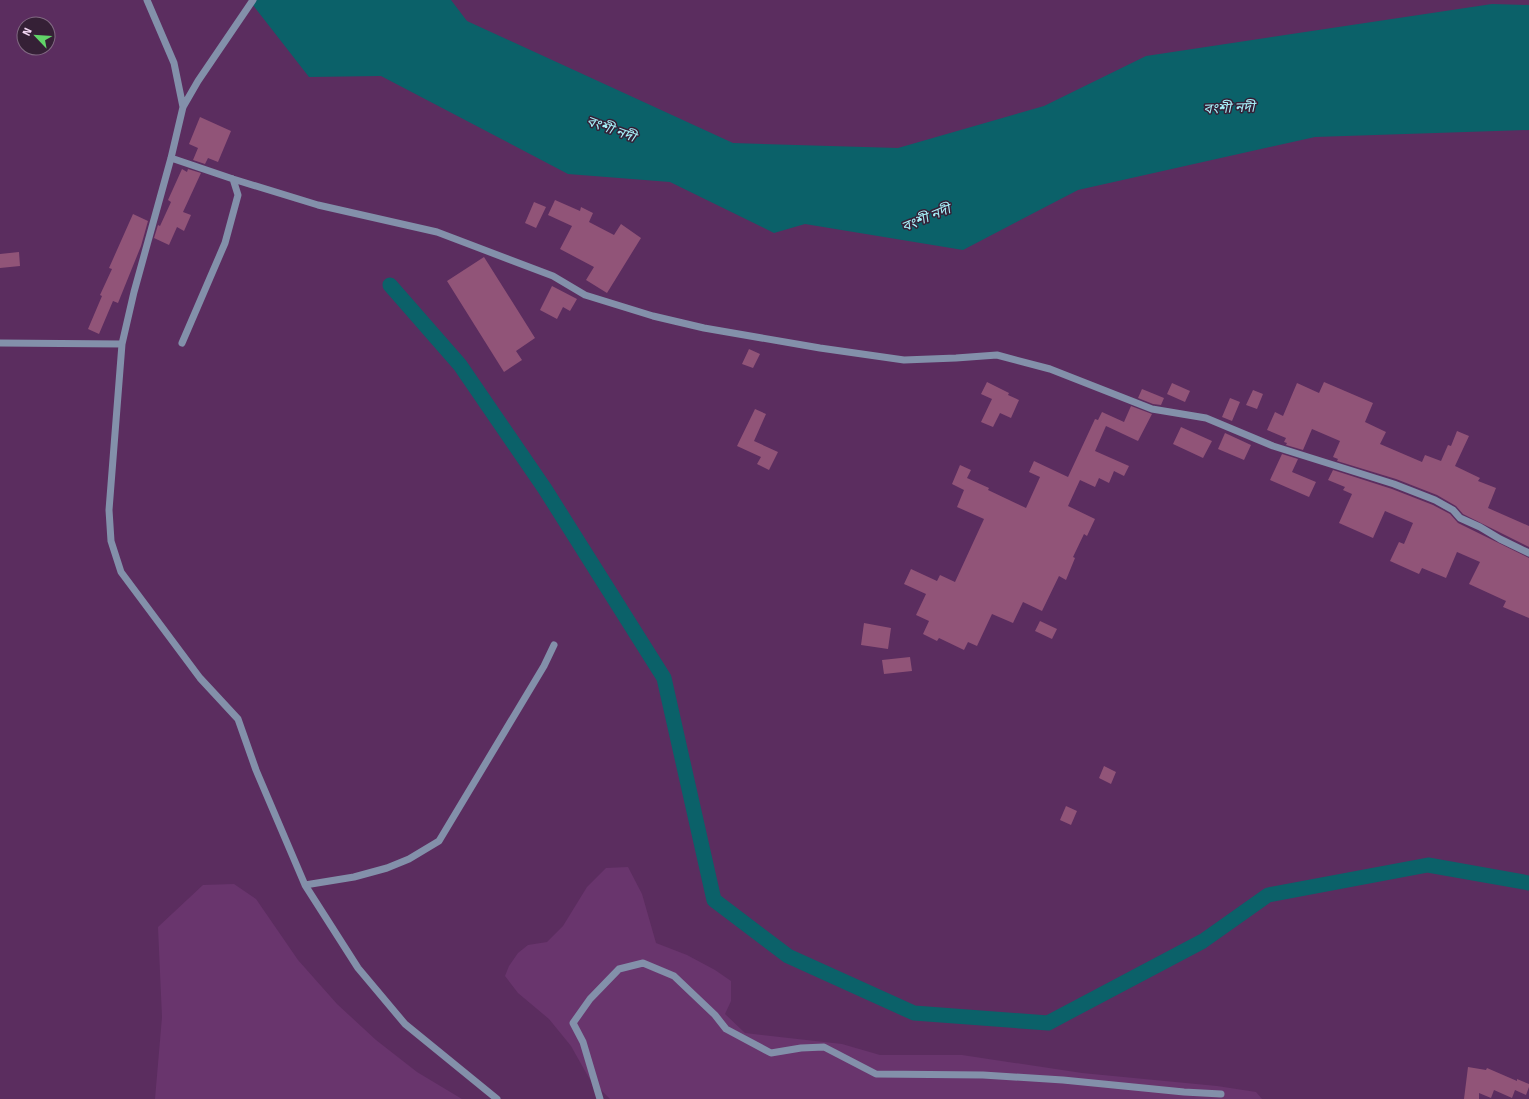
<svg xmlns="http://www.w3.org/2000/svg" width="1529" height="1099" viewBox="0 0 1529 1099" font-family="'Fira Sans','Noto Sans Bengali',sans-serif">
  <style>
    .built { fill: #69356d }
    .water { fill: #0b6169 }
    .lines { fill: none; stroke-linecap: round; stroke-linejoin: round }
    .canal { stroke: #0b6169; stroke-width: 15 }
    .building { fill: #915478 }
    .minor { stroke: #8390aa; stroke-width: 7 }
    .labels { text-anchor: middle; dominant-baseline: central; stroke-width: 3; stroke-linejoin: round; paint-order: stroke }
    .water-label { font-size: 14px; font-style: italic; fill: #a6f0f8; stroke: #352036 }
  </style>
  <rect width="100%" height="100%" fill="#5b2d5f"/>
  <path class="built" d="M628,867L642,894L656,943L687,955L715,970L731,981V1001L725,1014L745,1033L842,1044L880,1055H962L1082,1073L1217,1086L1256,1092L1262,1099H610L589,1078L571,1046L549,1019L518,993L505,976L509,966L518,953L528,945L547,942L563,926L587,887L606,868Z
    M234,884L256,899L298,960L337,1004L376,1040L417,1072L462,1099H155L162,1017L158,927L203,885Z"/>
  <path class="water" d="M249,0H451L467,21L733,143L898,148L1044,106L1146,56L1492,4L1529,5V130L1315,137L1078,190L963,250L805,224L774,233L670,182L568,174L381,76L309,77Z"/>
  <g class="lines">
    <path class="canal" d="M390,285L460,365L545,489L664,678L714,900L788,956L914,1013L1048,1023L1203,941L1268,895L1428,865L1529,883"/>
  </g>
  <path class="building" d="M200,117L231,131L218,162L208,158L205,164L193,160L198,148L189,144Z
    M182,169L187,172L188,169L201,173L183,212L191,215L184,231L177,227L169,245L154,238L158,225L160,226L171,202L168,200Z
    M555,200L580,211L581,207L593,213L589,222L614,235L621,224L641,238L607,293L586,280L594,267L560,249L572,226L548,215Z
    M534,202L546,207L536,228L525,223Z
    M133,214L148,221L141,246L118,303L113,301L99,334L88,329L102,296L100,295L112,269L109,268Z
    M19,252L20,266L0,268V254Z
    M484,257L535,338L516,351L522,360L504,372L447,281Z
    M552,286L577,299L570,311L563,307L557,319L540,310Z
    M749,349L760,354L753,368L742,364Z
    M987,382L1009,393L1008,395L1019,400L1011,418L1000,413L993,427L981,422L992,399L981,394Z
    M1324,382L1373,403L1365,422L1386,432L1380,444L1422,462L1425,455L1441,461L1448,445L1451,446L1457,431L1469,436L1455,466L1480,478L1478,481L1496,488L1488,508L1529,526V547L1463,514L1456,506L1437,495L1396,479L1337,461L1338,459L1333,457L1340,441L1312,429L1303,450L1286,445L1287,443L1284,442L1286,438L1267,430L1275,412L1283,416L1297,383L1319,393Z
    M1172,383L1190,391L1185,402L1167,394Z
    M1142,389L1164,398L1161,405L1153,404L1138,398Z
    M1253,390L1263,394L1257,409L1246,405Z
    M1230,398L1240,402L1232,421L1222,417Z
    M1131,406L1152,414L1138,441L1106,426L1095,451L1129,466L1124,476L1114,471L1109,483L1099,478L1095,487L1080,480L1068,506L1095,519L1087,536L1084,534L1073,557L1075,558L1066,580L1059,576L1042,611L1023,602L1013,623L992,614L977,646L968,642L964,650L939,638L937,641L923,634L929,621L916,615L926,594L904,584L911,569L937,581L940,575L955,582L984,519L957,507L964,490L952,484L960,465L971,470L967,478L989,488L988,490L1026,508L1040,477L1029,472L1034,461L1068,477L1095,419L1098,420L1102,412L1124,422Z
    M755,409L766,414L754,441L778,452L769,470L757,464L761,457L737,446Z
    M1181,427L1212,441L1203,458L1173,444Z
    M1225,433L1251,445L1244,460L1218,449Z
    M1282,454L1298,459L1292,472L1316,482L1309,497L1270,480Z
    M1333,470L1392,489L1433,505L1450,514L1458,523L1529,558V618L1503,607L1506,601L1469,584L1480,562L1457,552L1446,578L1422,568L1419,574L1390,561L1399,542L1404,544L1413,523L1385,511L1373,538L1339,523L1352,494L1343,490L1345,487L1328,480Z
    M1040,621L1057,629L1052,639L1035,631Z
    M864,623L891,628L888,649L861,645Z
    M910,657L912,671L884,674L882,660Z
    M1104,766L1116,772L1111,784L1099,778Z
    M1066,806L1077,811L1071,825L1060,820Z
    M1468,1067L1486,1070L1487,1068L1517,1081V1079L1529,1084V1087L1526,1095L1515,1090L1512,1098L1494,1090L1491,1098L1479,1093V1099H1464Z"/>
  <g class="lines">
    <path class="minor" d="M147,0L174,63L183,107
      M253,0L198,81L183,107L171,158L134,292L122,344L109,510L111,541L121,572L200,678L238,719L256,770L305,885L358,968L405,1024L497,1099
      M171,158L233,179L318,205L437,232L553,276L585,295L653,316L704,328L820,348L904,360L956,358L997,355L1050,369L1152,409L1206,418L1273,446L1394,484L1435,500L1453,510L1460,518L1480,527L1500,539L1529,553
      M0,343L122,344
      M182,343L225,243L238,195L233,179
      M305,885L354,877L387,868L409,859L439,841L544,666L554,645
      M600,1099L583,1042L573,1023L590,999L619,969L643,963L674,976L715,1015L726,1029L771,1053L801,1048L824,1047L876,1074L983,1075L1063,1080L1184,1092L1221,1094"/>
  </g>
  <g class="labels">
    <g class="water-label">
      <text transform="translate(1229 108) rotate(-2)">বংশী নদী</text>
      <text transform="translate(611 129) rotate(20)">বংশী নদী</text>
      <text transform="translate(926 218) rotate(-22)">বংশী নদী</text>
    </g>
  </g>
  <g transform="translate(36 36) rotate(295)"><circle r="19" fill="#352036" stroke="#816982"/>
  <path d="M0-3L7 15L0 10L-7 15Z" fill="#62d469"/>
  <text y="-6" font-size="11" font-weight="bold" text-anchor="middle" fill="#f2d6f3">N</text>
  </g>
</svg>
